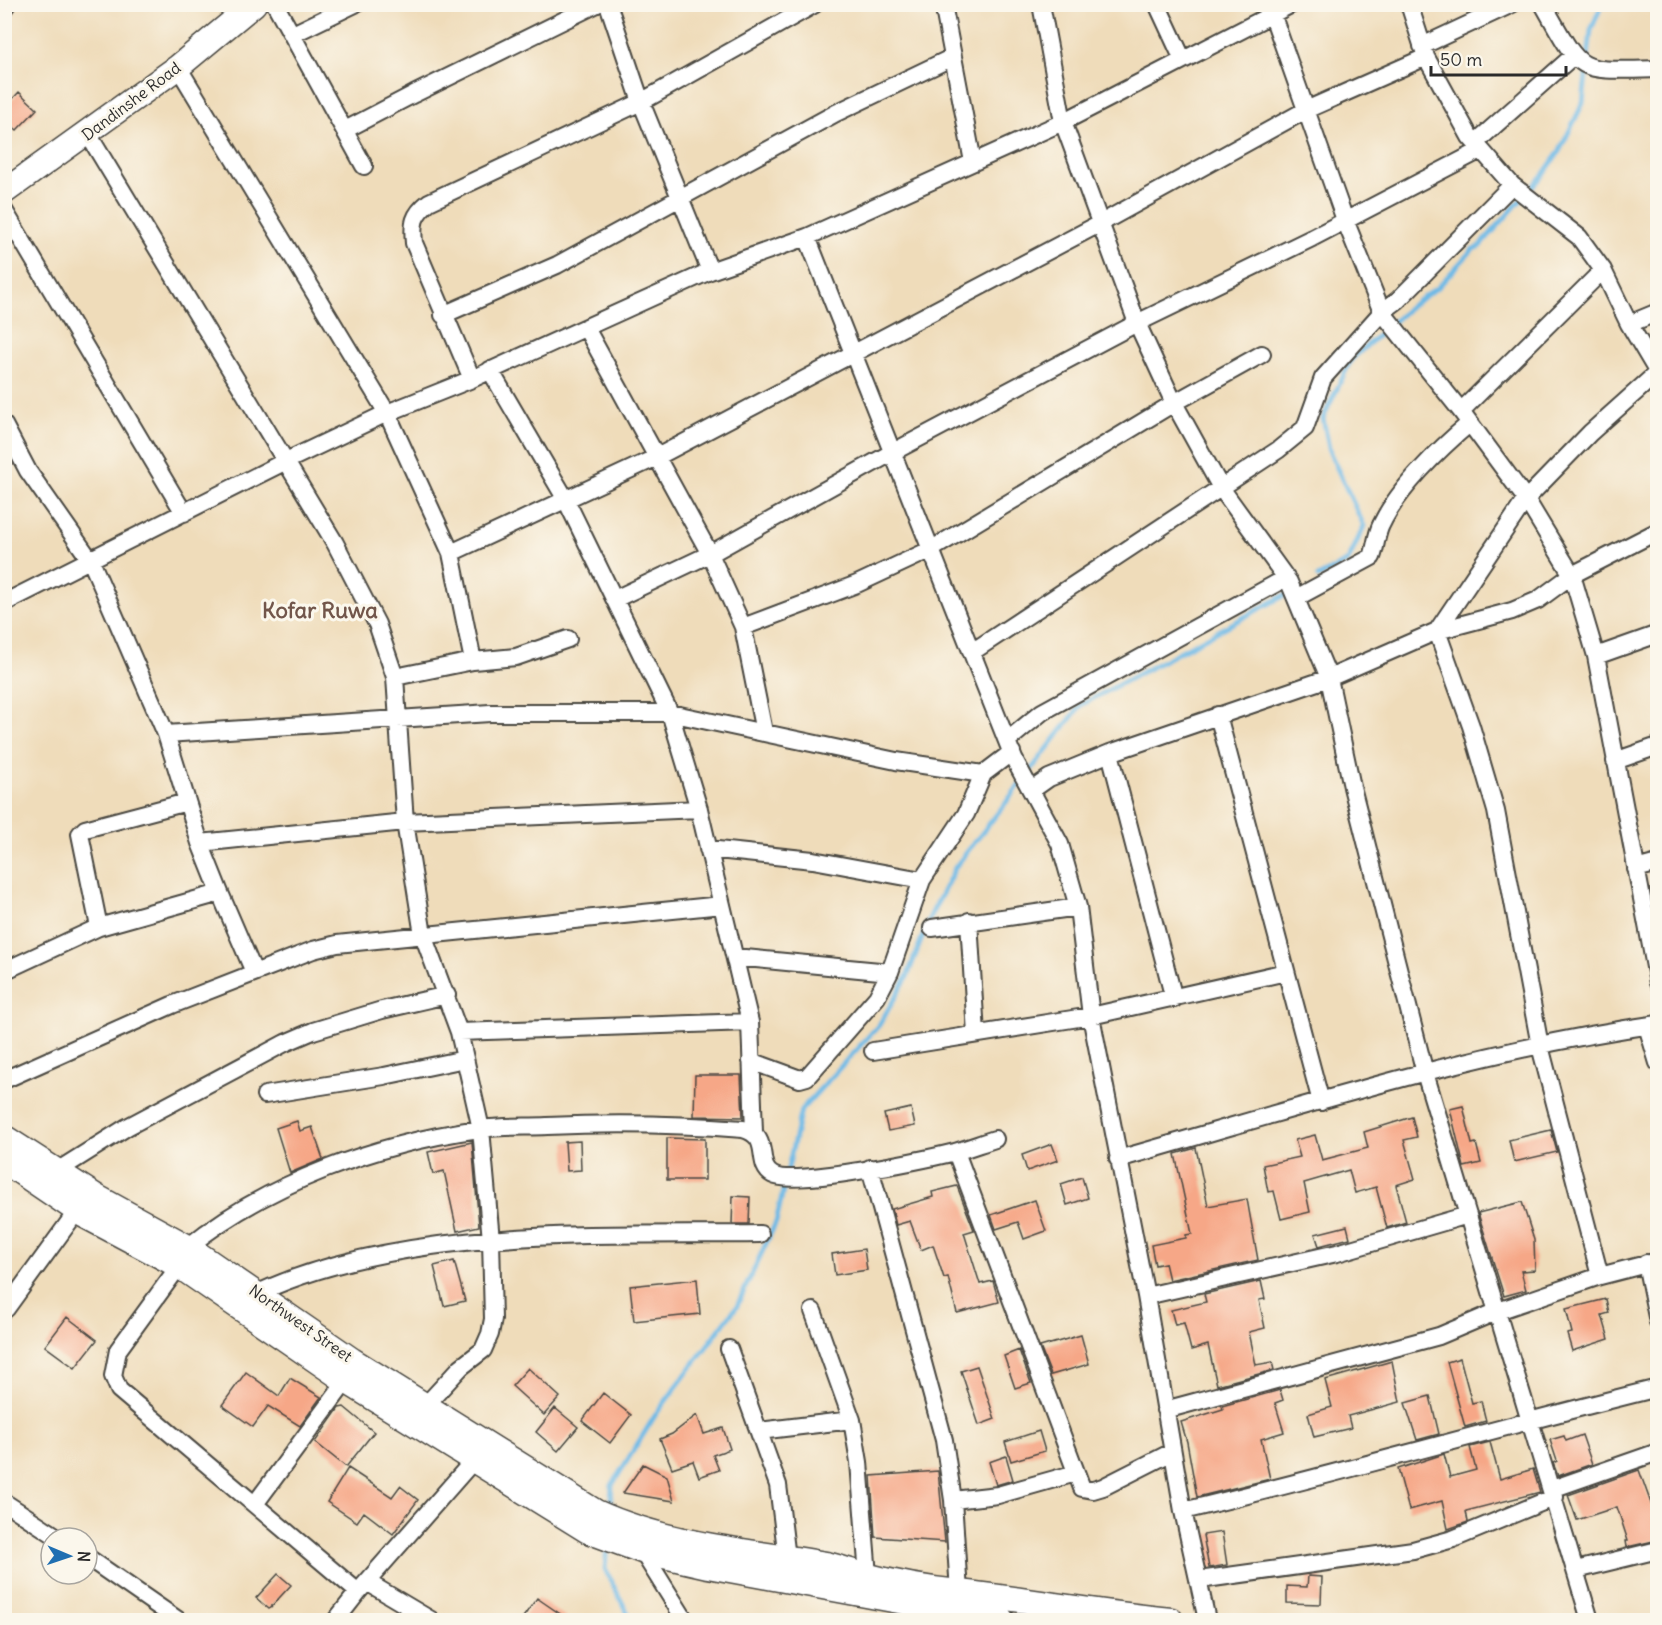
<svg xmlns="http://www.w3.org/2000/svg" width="1662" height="1625" viewBox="0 0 1662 1625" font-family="Delius,sans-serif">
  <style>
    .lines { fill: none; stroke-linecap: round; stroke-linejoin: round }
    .stream { stroke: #6db9e6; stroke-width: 5 }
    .building { fill: #f6a787 }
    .street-casing { stroke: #484640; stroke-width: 20 }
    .secondary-casing { stroke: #484640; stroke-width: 27 }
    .street { stroke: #fff; stroke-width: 16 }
    .secondary { stroke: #fff; stroke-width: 24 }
    .labels { text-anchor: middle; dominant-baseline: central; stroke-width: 6; stroke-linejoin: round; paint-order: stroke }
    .street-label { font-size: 16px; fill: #2b2b2b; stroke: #fbf7ec }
    .district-label { font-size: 22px; font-weight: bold; fill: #72564b; stroke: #fbf7ec }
  </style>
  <rect width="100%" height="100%" fill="#fbf7ec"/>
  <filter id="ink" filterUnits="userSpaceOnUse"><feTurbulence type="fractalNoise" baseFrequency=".0167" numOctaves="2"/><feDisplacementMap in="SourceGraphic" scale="12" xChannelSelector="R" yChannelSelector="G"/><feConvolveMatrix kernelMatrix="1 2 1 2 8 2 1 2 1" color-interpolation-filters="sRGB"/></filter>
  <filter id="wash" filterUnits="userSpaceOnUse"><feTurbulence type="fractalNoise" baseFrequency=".008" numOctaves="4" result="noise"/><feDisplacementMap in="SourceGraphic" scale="24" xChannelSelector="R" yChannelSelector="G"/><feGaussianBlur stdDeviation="1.35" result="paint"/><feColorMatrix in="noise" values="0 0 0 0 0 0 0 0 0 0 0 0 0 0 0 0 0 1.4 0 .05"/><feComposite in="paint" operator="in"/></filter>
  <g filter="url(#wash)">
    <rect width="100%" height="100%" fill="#efdcba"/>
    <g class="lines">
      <path class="stream" d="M1318,577L1348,561L1364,526L1330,453L1323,418L1351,360L1412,305L1438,287L1473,249L1479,247L1543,175L1559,152L1583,103L1591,30L1602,4
        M610,1511L612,1485L656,1414L737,1306L776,1222L801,1110L879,1025L907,977L930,917L956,866L1004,805L1081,705L1289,593
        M607,1544L605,1569L631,1620"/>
    </g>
    <g id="blocks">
      <path class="building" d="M19,92L37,109L17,130L4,119V108Z
        M695,1075H741L743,1117L694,1116Z
        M1463,1106L1472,1144L1476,1143L1481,1163L1464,1167L1450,1109Z
        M911,1108L915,1126L888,1131L884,1114Z
        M1412,1117L1417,1137L1404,1140L1415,1179L1396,1185L1406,1222L1387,1228L1376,1187L1355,1193L1349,1170L1304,1183L1310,1212L1281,1219L1274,1191L1268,1192L1263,1165L1300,1157L1295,1140L1315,1135L1322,1160L1368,1148L1364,1132Z
        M297,1121L300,1131L312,1127L323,1159L290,1173L276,1128Z
        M1551,1130L1557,1152L1514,1162L1509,1140Z
        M667,1138L705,1139V1180H667Z
        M580,1141L581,1170L567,1171L565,1142Z
        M472,1142L479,1226L457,1231L444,1171L433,1174L428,1152Z
        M1052,1144L1058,1160L1027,1171L1022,1155Z
        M1196,1148L1208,1206L1247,1199L1258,1260L1169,1280L1165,1263L1155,1265L1151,1245L1186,1238V1235L1192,1234L1175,1154Z
        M1082,1177L1088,1198L1067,1205L1061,1184Z
        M957,1186L974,1230L964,1233L980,1284L993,1281L999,1302L957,1313L948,1277L944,1278L933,1245L921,1250L910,1221L896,1225L892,1209L933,1197L932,1192Z
        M733,1196L750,1197L749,1224H732Z
        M1035,1200L1046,1231L1024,1239L1018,1222L996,1229L991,1215Z
        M1522,1202L1534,1240L1535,1270L1521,1271L1526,1290L1504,1296L1478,1213Z
        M1347,1226L1350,1238L1319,1246L1315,1234Z
        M864,1249L867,1270L835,1275L832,1254Z
        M454,1261L465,1301L444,1306L434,1266Z
        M697,1279L700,1314L634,1321L630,1286Z
        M1261,1281L1265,1299L1259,1300L1265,1328L1249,1332L1256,1365L1272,1362L1274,1370L1217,1385L1208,1345L1191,1350L1184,1323L1175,1325L1171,1310L1206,1302L1204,1294Z
        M1606,1299L1609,1313L1602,1315L1609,1339L1572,1351L1567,1334L1572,1333L1566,1309Z
        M67,1317L97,1340L75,1368L45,1346Z
        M1081,1335L1089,1364L1051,1375L1040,1347Z
        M1019,1350L1031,1383L1015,1388L1004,1356Z
        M1460,1358L1472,1403L1481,1401L1486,1421L1465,1427L1447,1362Z
        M1392,1361L1400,1402L1348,1416L1351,1428L1314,1437L1308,1414L1332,1407L1325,1380Z
        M977,1366L995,1419L979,1425L961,1371Z
        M528,1368L560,1397L544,1415L512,1386Z
        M246,1372L279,1396L290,1378L321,1397L300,1426L268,1406L253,1427L222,1405Z
        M1280,1390L1283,1400L1275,1403L1284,1432L1261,1439L1270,1479L1197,1497L1187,1442L1181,1422L1223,1409L1222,1406Z
        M603,1393L631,1415L610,1443L582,1421Z
        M1430,1396L1439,1434L1417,1440L1405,1403Z
        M344,1407L374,1432L346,1467L315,1442L339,1408Z
        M555,1408L578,1427L558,1451L536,1432Z
        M697,1415L704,1434L723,1428L730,1449L713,1455L719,1470L699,1477L693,1461L672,1468L660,1439L672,1434Z
        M1039,1431L1045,1451L1011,1461L1005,1442Z
        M1582,1435L1592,1464L1558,1476L1553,1463L1557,1461L1550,1440L1564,1436L1566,1441Z
        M1490,1442L1500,1479L1533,1469L1540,1492L1466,1511L1468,1522L1448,1529L1442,1501L1409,1510L1398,1469L1444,1454L1450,1477L1476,1470L1470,1447Z
        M1006,1456L1013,1480L996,1485L989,1462Z
        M643,1464L667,1476L674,1501L623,1493Z
        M348,1468L392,1497L400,1486L418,1500L393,1534L364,1512L357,1522L327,1502Z
        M1639,1470L1658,1523V1540L1627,1547L1626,1541H1628L1617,1507L1577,1520L1568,1495Z
        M938,1471L945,1542L875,1537L871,1476Z
        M1222,1532L1227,1565L1209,1568L1203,1535Z
        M278,1574L291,1585L269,1609L256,1598Z
        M1308,1576L1322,1577L1321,1604L1287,1603V1586L1307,1587Z
        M537,1598L569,1620H521Z"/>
    </g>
  </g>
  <g filter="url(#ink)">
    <use href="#blocks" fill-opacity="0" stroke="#484640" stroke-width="1.5"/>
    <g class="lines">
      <defs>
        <path id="street" d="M275,4L364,166
          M608,4L641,102L710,271
          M943,4L973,162
          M1041,4L1063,122L1137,323L1174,403L1221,488L1289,582L1329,678L1352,787L1425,1073L1590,1620
          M1157,4L1183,60
          M1409,4L1426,57L1470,137L1512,185L1579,237L1603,270L1629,324L1658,373
          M1543,4C1584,76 1575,71 1658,69
          M1269,5L1345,220L1382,312L1461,411L1526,499L1572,575L1596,656L1658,983
          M4,8L7,4
          M293,34L355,4
          M1422,46L1512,4
          M178,67L387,413L451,553L473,661L516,657L568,639
          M345,130L414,94L597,4
          M88,134L335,543L377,624L395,677L405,822L423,935L459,1032L481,1129L491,1240L493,1319L490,1334L483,1350L461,1367L425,1406
          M1475,143L1573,56
          M4,210L184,513
          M807,237L1014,759L1060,844L1078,907L1091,1016L1146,1296L1183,1511L1207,1620
          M443,315L557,265L836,113L953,57
          M1629,324L1658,312
          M586,328L710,554L743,627L764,732
          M490,370L565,498L670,713L699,809L750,1022L754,1132
          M472,379L414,243C412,223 413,215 429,202L641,102L815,4
          M1461,411L1603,270
          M4,425L28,471L91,561L166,734L200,843L220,893L99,927L4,971
          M451,553L655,458L1101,223L1306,110L1426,57
          M1296,598L1372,557C1376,547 1376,535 1381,525C1398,489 1439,449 1470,423
          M615,599L710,554L893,452L1137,323L1312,238L1481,150
          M4,603L284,462L387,413L472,379L710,271L807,237L1063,122L1292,4
          M743,627L857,584L932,549L1174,403L1262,354
          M1437,631L1471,726L1496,811L1540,1046L1600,1276
          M1437,631L1526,499L1590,433L1657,373
          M972,652L1278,450L1305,428L1323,378L1382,312L1398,300L1512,185
          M1596,656L1658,634
          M395,677L473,661
          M1218,715L1321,1102
          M166,734L490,713H670L896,761L983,774L1012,752
          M1007,741L1042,712L1286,578
          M1110,753L1174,999
          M1615,761L1658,746
          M1032,790L1049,778L1110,753L1329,678L1437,631L1512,611L1538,600L1572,575L1658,531
          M200,843L405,822L699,809
          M708,849L813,860L922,880
          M1636,869L1658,863
          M220,893L254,972
          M969,921L976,1034
          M99,927L80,834L85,829L187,802
          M932,928L1078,907
          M735,957L890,972
          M1647,1026L1658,1063
          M459,1032L750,1022
          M873,1051L1091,1016L1286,972
          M751,1061L800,1079L807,1077L877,997L890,972L922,880L966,814L983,774
          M4,1080L172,1005L313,950L337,944L722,905
          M265,1095L384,1076L465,1059
          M956,1152L1082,1488L1093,1490L1103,1487L1172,1452
          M1118,1159C1296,1109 1474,1050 1658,1024
          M870,1168L944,1440L953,1500L959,1592
          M57,1171L127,1127L285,1043L313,1031L382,1010L447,995
          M188,1247C266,1183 379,1143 479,1129C502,1126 525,1127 547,1126C613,1123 677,1124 743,1129C773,1137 754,1165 773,1175C793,1187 927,1159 955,1152C969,1148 982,1143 995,1139
          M1646,1263L1658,1322
          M179,1266L118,1350L113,1376L119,1390L358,1592
          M258,1293C406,1225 599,1236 760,1234
          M1146,1296L1337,1253L1468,1215
          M6,1309L77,1211
          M813,1311L852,1420L859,1462L868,1576
          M729,1349L778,1485L787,1558
          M1165,1410L1439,1336L1498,1311L1600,1276L1658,1261
          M759,1431L852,1420
          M1552,1489L1658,1452
          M953,1500L998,1495L1076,1473
          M4,1502L59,1538
          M255,1504L346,1381
          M1183,1511C1342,1473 1499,1427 1658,1388
          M642,1551L685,1620
          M87,1557L178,1620
          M1576,1570L1658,1550
          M1199,1580L1413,1550L1453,1539L1555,1497
          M367,1582L431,1620
          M336,1620L358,1592L473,1461"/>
        <path id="secondary" d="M4,192L178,67L254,4
          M4,1137L97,1197L188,1247L352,1360L596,1512C668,1545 749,1551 826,1564C839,1567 852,1572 865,1575C895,1583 929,1589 959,1592C1030,1600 1100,1613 1171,1620
          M4,1161L85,1216L179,1266L346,1381L588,1531L642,1551L708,1566L1002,1620"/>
      </defs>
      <use href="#street" class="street-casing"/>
      <use href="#secondary" class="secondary-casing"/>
      <use href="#street" class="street"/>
      <use href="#secondary" class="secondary"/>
    </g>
  </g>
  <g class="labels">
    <g class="street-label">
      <text transform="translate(131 101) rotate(-37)">Dandinshe Road</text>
      <text transform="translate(301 1323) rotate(35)">Northwest Street</text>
    </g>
    <g class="district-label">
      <text x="320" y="610">Kofar Ruwa</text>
    </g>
  </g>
  <rect width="1662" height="1625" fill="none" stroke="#fbf7ec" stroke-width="24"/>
  <g transform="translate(69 1556) rotate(92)"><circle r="28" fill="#fbf7ec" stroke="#a8a59f" stroke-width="1.5"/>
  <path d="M0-4.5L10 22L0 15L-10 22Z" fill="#1f6fb2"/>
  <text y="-9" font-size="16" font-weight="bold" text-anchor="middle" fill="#2b2b2b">N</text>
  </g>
  <path d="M1431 66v9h135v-9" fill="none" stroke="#2b2b2b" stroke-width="3"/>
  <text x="1440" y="66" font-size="18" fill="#2b2b2b" stroke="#fbf7ec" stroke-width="4.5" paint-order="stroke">50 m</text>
</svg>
